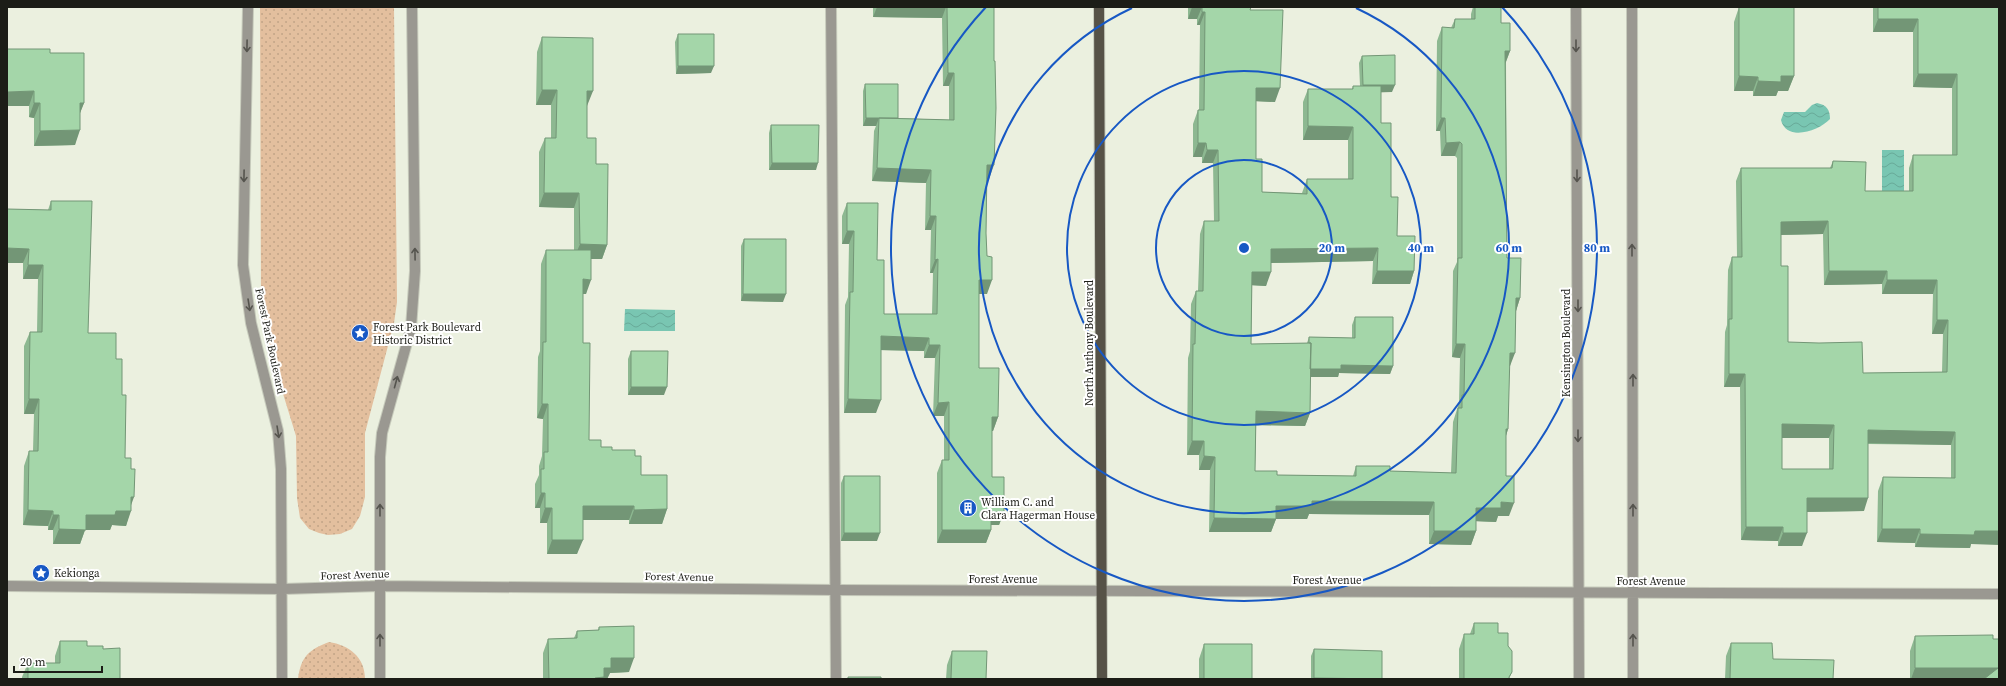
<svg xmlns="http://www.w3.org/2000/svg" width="2006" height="686" viewBox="0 0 2006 686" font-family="'Source Serif 4',serif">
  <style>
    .grass { fill: url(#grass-dots) }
    .water { fill: url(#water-waves) }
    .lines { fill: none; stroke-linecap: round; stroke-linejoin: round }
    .lane-casing { stroke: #c6cabb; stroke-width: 12 }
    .street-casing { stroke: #c6cabb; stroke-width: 12 }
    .primary-casing { stroke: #c6cabb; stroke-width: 12 }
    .lane { stroke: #9a9891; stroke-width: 10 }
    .street { stroke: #9a9891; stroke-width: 10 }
    .primary { stroke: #565247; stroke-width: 10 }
    .wall { fill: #8db891; fill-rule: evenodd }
    .shaded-wall { fill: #739676 }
    .building { fill: #a4d6a9; stroke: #739676; fill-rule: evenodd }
    .oneway { stroke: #55544e }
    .ring { fill: none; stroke: #1758c4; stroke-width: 2 }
    .labels { text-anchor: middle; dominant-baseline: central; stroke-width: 4; stroke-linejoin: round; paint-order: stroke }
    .poi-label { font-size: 11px; fill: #1c1d17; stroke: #fff; text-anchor: start }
    .street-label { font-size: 11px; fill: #1c1d17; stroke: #fff }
    .centre { fill: #1758c4; stroke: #fff; stroke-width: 2 }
    .ring-label { font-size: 12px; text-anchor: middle; font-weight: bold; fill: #1758c4; stroke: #fff; stroke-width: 4; stroke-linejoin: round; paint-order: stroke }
  </style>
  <defs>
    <pattern id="grass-dots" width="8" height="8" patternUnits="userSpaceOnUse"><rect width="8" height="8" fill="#e3bf9e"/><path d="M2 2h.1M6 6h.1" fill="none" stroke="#c2a487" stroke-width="1.8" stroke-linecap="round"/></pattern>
    <pattern id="water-waves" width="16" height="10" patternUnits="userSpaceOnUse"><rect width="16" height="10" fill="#79c6b2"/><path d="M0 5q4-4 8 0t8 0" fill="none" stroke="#68aa98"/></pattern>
  </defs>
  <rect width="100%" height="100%" fill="#ebf0df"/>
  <path class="grass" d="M260,7H394L397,302L394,323L365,433V497L360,516L352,529L340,534L328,535L319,533L309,529L300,518L297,498L296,436L272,358L261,303Z
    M329,642C349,645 365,657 365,679H298C301,657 308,650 329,642Z"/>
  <path class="water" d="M1817,103C1827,105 1830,110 1830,119C1819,131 1786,142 1781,120L1784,112H1805L1812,105Z
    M1882,150H1904V193H1882Z
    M625,309L675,310V331H624Z"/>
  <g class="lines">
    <defs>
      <path id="lane" d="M831,7L836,679"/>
      <path id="street" d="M248,7L243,265L251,323L278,431L281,469L282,679
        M1576,7L1579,679
        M1632,7L1633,679
        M7,586L283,589L380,586L836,590L1999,594
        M380,679V457L382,433L411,328L415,271L412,7"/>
      <path id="primary" d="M1099,7L1102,679"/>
    </defs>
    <use href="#lane" class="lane-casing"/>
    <use href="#street" class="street-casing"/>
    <use href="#primary" class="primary-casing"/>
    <use href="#lane" class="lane"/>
    <use href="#street" class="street"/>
    <use href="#primary" class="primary"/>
  </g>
  <path class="wall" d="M873,7H994L989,179H987L986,233L987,294H979V368L998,417L993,431H992V477L1004,512L999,525H991V530L986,543H937V473L942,460H944V416H933L935,358H924V351L881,350L876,413H844L845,305L848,297L849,244H842V216L847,203L877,260L884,314H932L933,273H930L931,230H925L926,183L872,181L874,131L876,126H863V91L865,84L897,118L949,120V86H943L942,18L873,17Z
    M1188,7H1251L1250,10L1275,102L1256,101V159L1262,192L1302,193L1307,179H1348V140H1303V102L1308,89H1352L1353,86H1360L1359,63L1362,56L1392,92H1381V123L1397,236L1414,271L1410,284H1372L1373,261L1271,263L1266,286L1252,285L1251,344L1307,343L1309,337L1352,338V325L1355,317L1393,366L1390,374L1339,373L1338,377H1310V413L1305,426L1256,425L1255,471L1277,475L1353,476L1356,466L1390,471L1451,473L1453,422L1459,403L1460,358L1452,357L1453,271L1457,262V158L1455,156H1441L1440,131H1436L1437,41L1442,27L1451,28L1455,19H1471V14L1473,7H1501V23L1510,51L1506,62L1507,258L1520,298L1516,311L1510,366H1509L1508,429L1506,436V476L1509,516H1498L1496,522L1476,521V531L1471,545L1429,544V515L1309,514L1307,519H1276L1271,532H1209L1210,470H1199V455H1187L1188,358L1190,351L1191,304L1196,291H1198L1200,234L1204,221H1214L1213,163H1202V157H1193V124L1198,110H1199L1200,25H1197V19H1188Z
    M1739,7L1794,76L1788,91H1778L1776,96H1753V91H1734V22Z
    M1873,7H1999L1971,544L1970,548L1915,547V543L1877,542L1878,491L1883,477L1951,478V445L1868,444L1864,511L1807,512L1802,546H1778V541L1741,540L1740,387H1724L1725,332L1727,325L1728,270L1732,257H1737L1736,181L1741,168H1830L1833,161L1865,191H1909V168L1913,155H1952V88L1913,87V32H1873ZM1823,234L1824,285L1882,284V294H1933L1932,334H1943L1942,372L1863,373L1788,342L1781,266V235ZM1782,438H1829V469H1782Z
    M678,34L711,73L676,74L675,42Z
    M542,37L587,106V138L596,164L607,245L602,259H591L586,294H583V343L589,440L601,447L612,450L635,456L641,475L667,509L662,524H629V520H583L577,554H547V523H540V508H535V484L539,475V466L542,456L543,419L537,418L538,357L540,351L541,264L546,250H574V208L539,207V152L545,138H551V105H536L537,52Z
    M50,53L84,103L80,113L75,145L34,146V118L29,117V106H7Z
    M771,125L816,170H769V133Z
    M51,201L88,333L116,359L122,395L125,458L131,506L126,526L112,525L110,530H85L80,544H53V530H48V526L23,525L24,466L29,451H33L34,414H24V346L30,332H37L38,279H23V263H7V209L48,210Z
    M744,239L783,302L741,301V246Z
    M631,351L664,395H628V359Z
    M844,476L877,541H841V483Z
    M1474,623L1498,633L1508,646L1512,672L1509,679H1459V649L1464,634H1470Z
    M599,627L629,672L610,673L607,679H543V653L548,639L574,638L577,631L598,630Z
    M1915,636L1993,639L1999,679H1910V651Z
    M60,641L103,649L120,679H22V677L28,663H55V656Z
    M1731,643L1773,659L1833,679H1725L1726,656Z
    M1204,644L1252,679H1199V659Z
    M1314,649L1382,679H1311V656Z
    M952,651L986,679H946L947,665Z"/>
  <path class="shaded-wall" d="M877,7H946L942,18L873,17Z
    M1192,7H1202L1197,19H1188Z
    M1202,12H1205L1200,25H1197Z
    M1878,19H1918L1913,32H1873Z
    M1505,51H1510L1505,64Z
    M678,66H714L711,73L676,74Z
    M948,73H954L949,86H943Z
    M1918,74H1957L1952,88L1913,87Z
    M1739,76L1758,77L1753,91H1734Z
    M1781,76H1794L1788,91H1778L1776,96H1753L1758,81Z
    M1363,85H1395L1392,92L1360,93Z
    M1256,88H1280L1275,102L1251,101Z
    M542,90H557L551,105H536Z
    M34,91L29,106H7V92Z
    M587,91H593L587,106Z
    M34,103H40L34,118L29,117Z
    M80,103H84L78,118Z
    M866,118H879L876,126H863Z
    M1441,118H1445L1440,131H1436Z
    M1308,126L1353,127L1348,140H1303Z
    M80,130L75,145L34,146L40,131Z
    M1460,142L1455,156H1441L1446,143Z
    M1198,143H1206L1202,157H1193Z
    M1207,150H1218L1213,163H1202Z
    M772,163H818L816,170H769Z
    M987,165H994L989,179H983Z
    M877,168L931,170L926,183L872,181Z
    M544,193H579L574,208L539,207Z
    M930,216H936L931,230H925Z
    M1828,221L1823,234L1776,235L1781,222Z
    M847,231H854L849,244H842Z
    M580,244L607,245L602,259H574Z
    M7,248L29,249L23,263H7Z
    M1378,248L1373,261L1266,263L1271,249Z
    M938,259L933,273H930L935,260Z
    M28,265H43L38,279H23Z
    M1377,271H1414L1410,284H1372Z
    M1829,271H1887L1882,284L1824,285Z
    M1252,272H1271L1266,286L1247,285Z
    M583,279L591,280L586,294H578Z
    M979,280H992L987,294H974Z
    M1887,280H1937L1933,294H1882Z
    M743,294H786L783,302L741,301Z
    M1516,298H1520L1516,311Z
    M1937,320H1948L1943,334H1932Z
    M881,336L929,338L924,351L877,350Z
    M1456,344H1465L1460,358L1452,357Z
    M929,345H940L935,358H924Z
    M1510,353H1515L1510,366H1505Z
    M1341,365L1393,366L1390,374L1339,373L1338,377H1306L1309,369Z
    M1729,374H1745L1740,387H1724Z
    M631,387H667L664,395H628Z
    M29,399H39L34,414H24Z
    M848,399L881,400L876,413H844Z
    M949,402L944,416H933L938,403Z
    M542,404H548L543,419L537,418Z
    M1256,411L1310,413L1305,426L1251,425Z
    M992,417H998L993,431H988Z
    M1782,424L1834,425L1829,438H1777Z
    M1506,429H1508L1504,442Z
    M1868,430L1955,432L1951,445L1863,443Z
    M1192,441H1204L1199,455H1187Z
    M1204,456L1215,457L1210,470H1199Z
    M541,493H545L540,508H535Z
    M131,497H134L129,511H131L126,526L112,525L110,530H85L80,544H53L59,529L86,515L116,511Z
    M1807,498H1868L1864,511L1802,512Z
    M1312,501L1434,502L1429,515L1309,514L1307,519H1276L1271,532H1209L1214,518L1276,506Z
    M1501,502L1514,503L1509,516H1498L1496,522L1471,521L1476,508Z
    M583,506H634L629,520H577Z
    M545,508H552L547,523H540Z
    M667,509L662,524H629L634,510Z
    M28,510L53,511L48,526L23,525Z
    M991,512H1004L999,525H986Z
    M53,515H59L53,530H48Z
    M1746,527H1783L1778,541L1741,540Z
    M1882,529H1920L1915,543L1877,542Z
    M942,530H991L986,543H937Z
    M1434,531H1476L1471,545L1429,544Z
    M1975,531H1999V545L1971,544L1970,548L1915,547L1920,534Z
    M844,533H880L877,541H841Z
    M1783,533H1807L1802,546H1778Z
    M552,540H583L577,554H547Z
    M611,658H634L629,672L610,673L607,679H595V678Z
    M1915,668H1998L1994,679H1911Z
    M1314,678L1356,679H1314Z"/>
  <path class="building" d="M947,7H994V61H995L996,108L994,165H987L986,233L987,256L992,257V280H979V368H999L998,417H992V477H1004V512H991V530H942V460H949V402L938,403L940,345H929V338L881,336V400L848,399L850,292H853L854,231H847V203H878L877,260H884V314H937L938,259L935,260L936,216H930L931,170L877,168L879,118L954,120V73H948Z
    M1202,7H1251L1250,10H1283L1280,88H1256V159H1262V192L1307,194V179H1353V127L1308,126V89H1353V86H1381V123H1391V197H1398L1397,236H1415L1414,271H1377L1378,248L1271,249V272H1252L1251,344L1311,343L1310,413L1256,411L1255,471H1277V475L1356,476V466H1390V471L1456,473L1458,408H1462V395H1464L1465,344H1456L1458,258H1462V144L1460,142L1446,143L1445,118H1441L1442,27L1454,28L1455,19H1475V7H1501V23H1510V51H1505L1507,258H1521L1520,298H1516L1515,353H1510L1508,429H1506V476H1514V503L1501,502V508H1476V531H1434V502L1312,501V506H1276V519L1214,518L1215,457L1204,456V441H1192L1193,344H1195L1196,291H1203L1204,221H1219L1218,150H1207L1206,143H1198V110H1204L1205,12H1202Z
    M1739,7H1794V76H1781V82L1758,81V77L1739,76Z
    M1878,7H1999V531H1975L1974,535L1920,534V529H1882L1883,477L1955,478V432L1868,430V498H1807V533H1783V527H1746L1745,374H1729V319H1732V257H1742L1741,168H1832L1833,161L1866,162L1865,191H1913V155H1957V74H1918V19H1878ZM1828,221L1829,271H1887V280H1937V320H1948L1947,372L1863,373L1862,342L1819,343L1788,342V266H1781V222ZM1782,424L1834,425L1833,469H1782Z
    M678,34H714V66H678Z
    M542,37L593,38V91H587V138H596V164H608L607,245L580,244L579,193H544L545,138H556L557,90H542Z
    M7,49H50V53H84V103H80V130L40,131V103H34V91L7,92Z
    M1395,55V85H1363L1362,56Z
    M865,84H898V118H866Z
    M771,125H819L818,163H772Z
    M51,201H92L88,333H116V359H122V395H126L125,458H131V469H135L134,497H131V511H116L115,515H86V530L59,529V515H53V511L28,510L29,451H38L39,399H29L30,332H42L43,265H28L29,249L7,248V209L51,210Z
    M744,239H786V294H743Z
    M546,250H591V280L583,279V343H590L589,440H601V447H612V450H635V456H641V475H667V509L634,510V506H583V540H552V508H545V493H541V469H544V452H548V404H542L543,342H546Z
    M1355,317H1393V366L1341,365V369H1310L1311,343H1309V337L1355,338Z
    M631,351H668L667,387H631Z
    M844,476H880V533H844Z
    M1474,623H1498V633H1508V646L1512,651V672L1509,677V679H1464V634H1474Z
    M634,626V658H611V668H604V677L595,678V679H549L548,639L577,638V631L599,630V627Z
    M1993,635V639H1999V679H1984L1998,668H1915V636Z
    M60,641H87V646H103V649L120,648V679H28V663H60Z
    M1731,643H1772L1773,659L1834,660L1833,679H1730Z
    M1204,644H1252V679H1204Z
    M1314,649L1382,651V679L1314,678Z
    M952,651H987L986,679H951Z
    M848,677H881V679H848Z"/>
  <defs><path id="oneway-shaft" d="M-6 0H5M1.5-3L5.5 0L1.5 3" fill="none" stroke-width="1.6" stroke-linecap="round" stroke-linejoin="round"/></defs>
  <g class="oneway">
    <use href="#oneway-shaft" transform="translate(247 46) rotate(91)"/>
    <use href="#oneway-shaft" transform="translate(1576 46) rotate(90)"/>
    <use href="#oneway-shaft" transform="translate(244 176) rotate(91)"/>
    <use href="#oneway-shaft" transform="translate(1577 176) rotate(90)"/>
    <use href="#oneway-shaft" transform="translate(1632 250) rotate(-90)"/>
    <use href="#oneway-shaft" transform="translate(415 254) rotate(-91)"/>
    <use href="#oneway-shaft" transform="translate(249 305) rotate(81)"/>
    <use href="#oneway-shaft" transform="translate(1578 306) rotate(90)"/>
    <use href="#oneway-shaft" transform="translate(1633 380) rotate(-90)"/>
    <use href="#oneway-shaft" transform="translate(396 382) rotate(-75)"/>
    <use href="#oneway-shaft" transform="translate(278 432) rotate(81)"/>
    <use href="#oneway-shaft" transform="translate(1578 436) rotate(90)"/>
    <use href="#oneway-shaft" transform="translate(380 510) rotate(-90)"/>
    <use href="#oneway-shaft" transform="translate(1633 510) rotate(-90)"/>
    <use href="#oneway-shaft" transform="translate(380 640) rotate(-90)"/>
    <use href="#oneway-shaft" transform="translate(1633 640) rotate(-90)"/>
  </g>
  <g class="ring">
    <circle cx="1244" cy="248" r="88"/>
    <circle cx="1244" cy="248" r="177"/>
    <path d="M1356 8A265 265 0 1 1 1132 8"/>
    <path d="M1502 7A353 353 0 1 1 986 7"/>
  </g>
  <defs>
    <symbol id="sight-disc" viewBox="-11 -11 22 22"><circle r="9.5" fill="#1758c4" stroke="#fff"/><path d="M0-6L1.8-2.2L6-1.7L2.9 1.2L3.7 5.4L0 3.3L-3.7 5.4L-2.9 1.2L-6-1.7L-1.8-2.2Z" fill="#fff"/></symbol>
    <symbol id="building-disc" viewBox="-11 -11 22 22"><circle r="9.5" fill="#1758c4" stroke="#fff"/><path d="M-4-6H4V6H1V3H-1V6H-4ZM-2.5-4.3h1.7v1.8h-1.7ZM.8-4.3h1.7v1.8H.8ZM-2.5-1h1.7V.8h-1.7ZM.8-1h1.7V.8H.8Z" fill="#fff"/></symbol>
  </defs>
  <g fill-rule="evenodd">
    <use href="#sight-disc" x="350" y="323" width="20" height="20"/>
    <use href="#building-disc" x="958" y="498" width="20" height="20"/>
    <use href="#sight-disc" x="31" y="563" width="20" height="20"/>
  </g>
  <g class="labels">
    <g class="poi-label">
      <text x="373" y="327">Forest Park Boulevard<tspan x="373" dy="13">Historic District</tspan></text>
      <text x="981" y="502">William C. and<tspan x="981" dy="13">Clara Hagerman House</tspan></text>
      <text x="54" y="573">Kekionga</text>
    </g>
    <g class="street-label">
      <text transform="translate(270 341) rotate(78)">Forest Park Boulevard</text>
      <text transform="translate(1089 343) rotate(-90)">North Anthony Boulevard</text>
      <text transform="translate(1566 343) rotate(-90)">Kensington Boulevard</text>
      <text transform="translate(355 575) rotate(-2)">Forest Avenue</text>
      <text transform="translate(679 577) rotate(1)">Forest Avenue</text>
      <text x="1003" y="579">Forest Avenue</text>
      <text x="1327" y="580">Forest Avenue</text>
      <text x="1651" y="581">Forest Avenue</text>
    </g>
  </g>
  <circle cx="1244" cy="248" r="6" class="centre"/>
  <g class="ring-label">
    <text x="1332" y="252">20 m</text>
    <text x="1421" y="252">40 m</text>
    <text x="1509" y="252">60 m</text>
    <text x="1597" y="252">80 m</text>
  </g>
  <rect width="2006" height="686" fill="none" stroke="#1c1d17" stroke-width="16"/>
  <path d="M14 666v6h88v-6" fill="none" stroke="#1c1d17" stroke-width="2"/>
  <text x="20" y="666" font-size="12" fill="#1c1d17" stroke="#ffffff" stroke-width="3" paint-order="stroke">20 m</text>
</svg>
